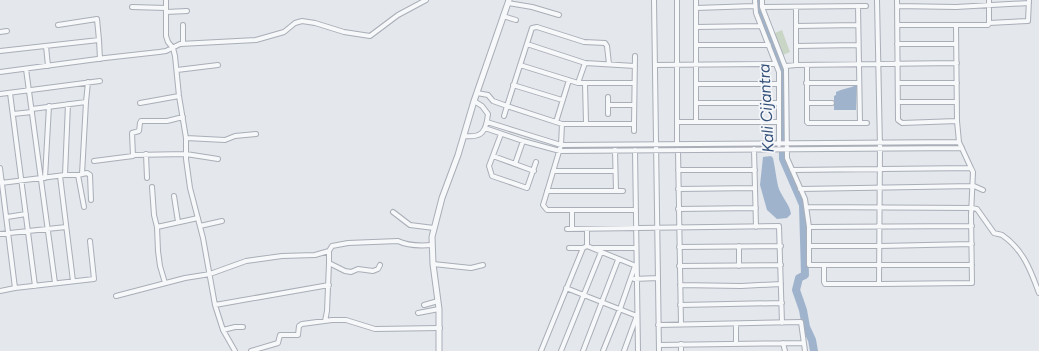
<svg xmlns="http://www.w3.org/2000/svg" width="1039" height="351" viewBox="0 0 1039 351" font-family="Figtree,sans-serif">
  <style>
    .green { fill: #c9d6c5 }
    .water { fill: #9fb4cc }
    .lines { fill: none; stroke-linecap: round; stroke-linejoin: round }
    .river { stroke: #9fb4cc; stroke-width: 8 }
    .minor-casing { stroke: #a9aeb7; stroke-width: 6 }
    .tertiary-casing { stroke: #a9aeb7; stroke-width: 7 }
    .minor { stroke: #f7f8fa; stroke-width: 4 }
    .tertiary { stroke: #f7f8fa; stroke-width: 5 }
    .labels { text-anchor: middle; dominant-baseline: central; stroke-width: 3.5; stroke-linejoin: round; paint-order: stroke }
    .water-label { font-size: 16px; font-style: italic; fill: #34527a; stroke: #f4f6f9 }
  </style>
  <rect width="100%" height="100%" fill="#e4e7ec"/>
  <path class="green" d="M782,30L790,52L783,55L775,33Z"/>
  <path class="water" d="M857,85L856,110H834V96L836,95V92C842,89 850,88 857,85Z
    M771,156L773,158C775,167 776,177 778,186C781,197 790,204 791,214L787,218L777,219L767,210L760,185L763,157Z"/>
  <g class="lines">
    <path class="river" d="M758,0V10L778,57L782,74L783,159L803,205L805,275L799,278L796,290L803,310L806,327L812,340L814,351"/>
    <defs>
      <path id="minor" d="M166,0V36L168,42L173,48L175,56L179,96L186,138V159L190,188L203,238L215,305L223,330L235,351
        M654,0L659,351
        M677,0V144
        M696,0V122
        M755,0L756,13L779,72V145
        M762,0V7L786,69L787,158L805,199L809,227V265H972
        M897,0L898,120L902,123L957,121
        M989,0V23
        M508,3L532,7L559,15
        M858,6L860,123
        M897,6L956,7L1029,3
        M132,7L166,8
        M762,7L866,6
        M796,7V65
        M696,8L754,6
        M166,12L187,11
        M503,16L516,20
        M183,25V44
        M897,25H988L989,23L1028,21L1029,0
        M956,25L957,121L959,142L971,168
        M796,26L858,25
        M696,27L761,26
        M0,32L7,31
        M99,40L100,59
        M527,44L585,63L635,66
        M897,44H956
        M696,45H769
        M46,46L48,66
        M796,46L858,45
        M0,51L99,40L97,19L58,25
        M635,56L634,124H562L561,145L543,205L547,210H635
        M520,65L578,83H634
        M655,65L776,64
        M807,65V122L808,123H867
        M786,66L796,65L957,63
        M26,69L55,283
        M177,70L218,65
        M0,72L105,58L159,52L166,51L180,44L256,40L284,32L295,23L302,21L315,23L344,32L370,36L398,15L426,0
        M578,83L585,63
        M585,83L586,123
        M806,83H858
        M898,83H957
        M696,84H779
        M513,85L562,100
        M10,93L35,286
        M477,93L488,95L493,101L507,106L504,116
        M0,94L100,81
        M608,97V114
        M898,102H957
        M140,103L179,96
        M696,103H779
        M807,103H832
        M608,105H634
        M32,109L86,102
        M13,114L32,112
        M487,122L561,145L959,142
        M556,122L569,80
        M677,122H779
        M562,124L507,106L532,28L537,27L584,42L605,43L607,46L609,64
        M634,124V131
        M485,128L523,141L560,151L962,148
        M501,134L489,166L492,176L527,188L536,162
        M464,136C482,138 486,132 488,114L482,106L474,101
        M186,138L225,140L235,136L256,134
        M754,149L756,227
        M615,150L616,191
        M635,150L638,351
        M678,150L681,324
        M146,154L147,178
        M133,155L186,154L218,159
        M493,156L534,171
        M94,161L133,156L132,133L139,131L140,123L141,121H167L183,117
        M515,164L523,141
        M0,168L15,288
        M678,170H755
        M792,170L971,168L973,172L971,215L972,283L879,284
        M553,171H615
        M82,174L86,102L88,82
        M65,175L68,104
        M78,175L84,207
        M60,176L73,281
        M45,178L49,106
        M1,183L65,175H78L87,173L90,175L91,200
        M152,187L154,215L157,227
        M678,189L755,188
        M800,189L974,186L983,190
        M547,191H623
        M174,196L178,222
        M806,207L972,208L977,209L994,233C997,234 1000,234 1002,235C1023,249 1031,271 1039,293
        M678,209L756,208
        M393,212L410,225L434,228
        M7,217L26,214
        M200,226L222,221
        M809,227L972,226
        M567,229L779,226L782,323
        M572,229V210
        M587,229V246L636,266
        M0,234L66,227
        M739,246V266
        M809,246H880L972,244
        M679,247L781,246
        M569,248H583
        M594,248H636
        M329,251V263L345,271L351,272L358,269L373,271L378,269L380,265
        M433,264L471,268L483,265
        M824,265V282L825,284H879L880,148L877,0
        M679,266L781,265
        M634,279L658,278
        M165,283L160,266L158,251L157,227L198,218
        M680,285L741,286L781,284
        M566,288L637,316
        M0,291L15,288L94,279L90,241
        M116,296L185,278L210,274L246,261L282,256L315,255L329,251L332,246L348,243L398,241C408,246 420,246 432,245
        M215,305L329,285
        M424,305L438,301
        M680,305L782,303
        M418,313L439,309
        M325,321L327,311L329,263
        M736,324V343
        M658,325L801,322L805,351
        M223,330L235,327H243
        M783,343L785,351
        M681,344V351
        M659,345L804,343
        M251,351L278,343L280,335H298L299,326L302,324L332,320H346L375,329L440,328
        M541,351L583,248L587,246
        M561,351L601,252
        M583,351L618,260
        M603,351L620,309L635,266
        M624,351L636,318"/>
      <path id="tertiary" d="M439,351V309L433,264L432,237L442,198L458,155L474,101L509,0"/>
    </defs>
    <use href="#minor" class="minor-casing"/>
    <use href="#tertiary" class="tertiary-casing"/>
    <use href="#minor" class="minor"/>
    <use href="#tertiary" class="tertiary"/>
  </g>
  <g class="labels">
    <g class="water-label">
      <text transform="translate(766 108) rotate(-93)">Kali Cijantra</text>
    </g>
  </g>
</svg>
